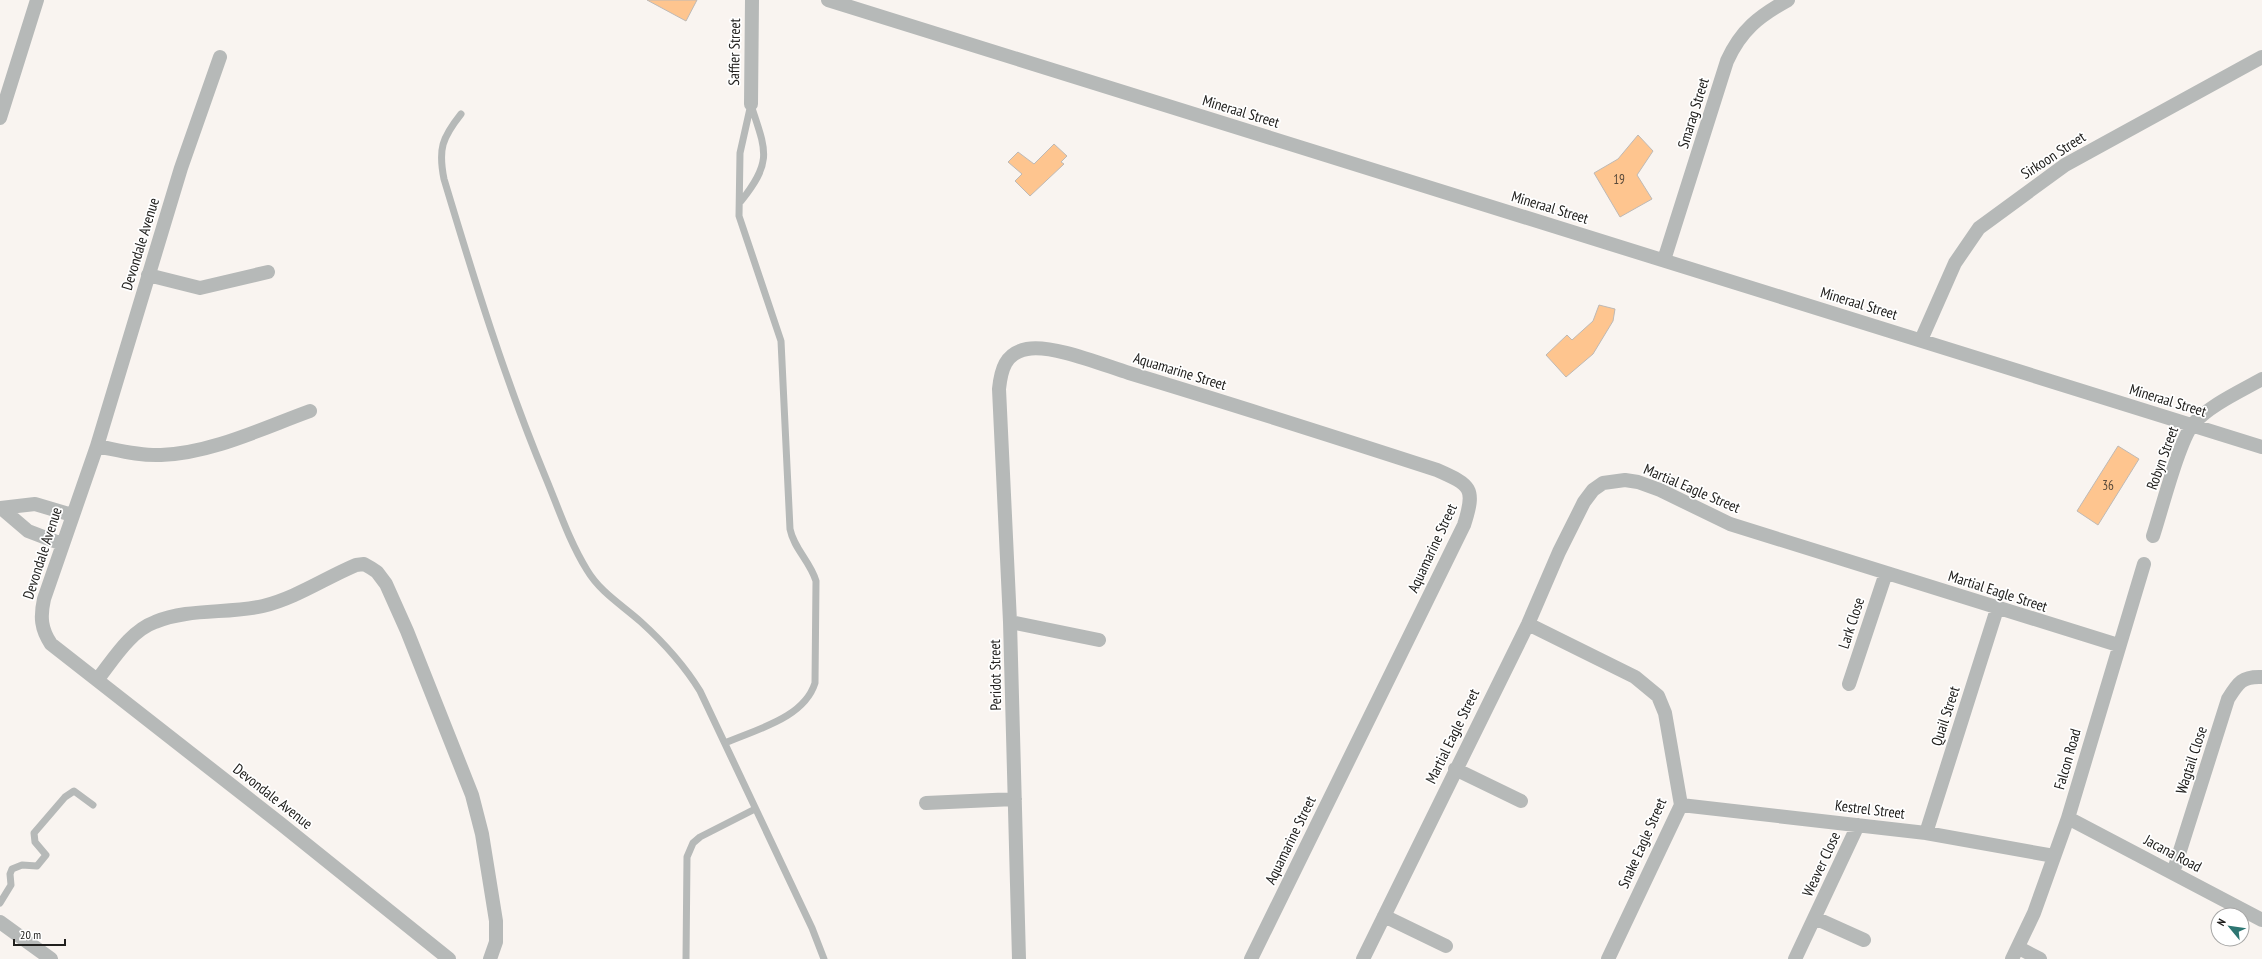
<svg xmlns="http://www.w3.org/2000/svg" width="2262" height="959" viewBox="0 0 2262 959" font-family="'PT Sans Narrow',sans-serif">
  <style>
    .building { fill: #fec58f; stroke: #beb9b5 }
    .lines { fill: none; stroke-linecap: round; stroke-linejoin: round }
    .service { stroke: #b6b9b8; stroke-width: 7 }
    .minor { stroke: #b6b9b8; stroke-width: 14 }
    .labels { text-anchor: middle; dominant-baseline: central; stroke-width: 3.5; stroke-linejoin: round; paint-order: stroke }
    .number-label { font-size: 13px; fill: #58493a }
    .street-label { font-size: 15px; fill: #21201e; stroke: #fff }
  </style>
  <rect width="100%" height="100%" fill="#f9f4f0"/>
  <path class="building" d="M647,0H697L686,21Z
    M1638,135L1653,151L1637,175L1652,199L1620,217L1594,173L1618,159Z
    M1054,144L1067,156L1061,162L1064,164L1030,196L1015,181L1022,174L1008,162L1018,152L1034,164Z
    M1599,305L1615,309L1613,321L1593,354L1566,377L1546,355L1567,335L1572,340L1593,321Z
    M2118,446L2139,459L2098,525L2077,511Z"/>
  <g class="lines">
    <path class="service" d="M461,114C442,138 438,149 444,179C474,279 505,380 545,476C558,507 569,541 587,570C600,592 622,605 641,622C663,642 684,665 700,691L812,928L824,959
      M741,201C773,161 766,151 751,105
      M725,743C757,729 804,718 815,683L816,581C810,561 794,549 790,529L781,341L739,216L740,153L751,104
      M0,903L11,885L10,874L12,869L22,865L37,866L46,855L35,842L34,833L65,797L74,791L93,805
      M686,959L687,857L693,843L700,837L755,809"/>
    <path class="minor" d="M828,0L2262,447
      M220,57L181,168L97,446L44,599C40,617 41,629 51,644L281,824L449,959
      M751,104L752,0
      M0,118L37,0
      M1664,260L1727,61C1741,30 1759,16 1788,0
      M148,275L200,288L268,272
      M1921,340L1955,263L1979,228L2065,165L2262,57
      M97,446C118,450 139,456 161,455C212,453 263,428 310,411
      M0,508L35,504L72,515
      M1,508L28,531L62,544
      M2153,536C2161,512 2179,441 2193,424C2210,405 2239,392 2262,379
      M1010,622L1099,640
      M1528,624L1635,677L1658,696L1665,713L1681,805L1608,959
      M97,680C113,660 130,631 155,622C188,608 228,614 263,606C296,598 325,578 356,565L364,564L371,568L377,572L386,584L407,631L472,795L482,834L496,921V942L490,959
      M1849,684L1886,573
      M1455,769L1521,801
      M926,803L1015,799
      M1681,805L1926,833L2054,856
      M2068,818L2262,920
      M1926,833L1997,609
      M2173,873L2228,699C2238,683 2242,676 2262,677
      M1384,916L1446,946
      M1815,918L1864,940
      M0,922L51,959
      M2019,948L2040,959
      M1019,959L1010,622L999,389C1001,370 1005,353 1027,349C1052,344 1103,365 1129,373C1232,404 1335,437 1437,470C1471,485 1476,488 1464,525L1251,959
      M1363,959L1528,624L1559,552L1584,502L1593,490L1603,483L1625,480L1638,482L1660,490L1730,524L2118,645
      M1795,959L1858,825
      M2012,959L2034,913L2068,818L2144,564"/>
  </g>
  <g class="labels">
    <g class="number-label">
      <text x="1619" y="179">19</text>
      <text x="2108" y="485">36</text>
    </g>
    <g class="street-label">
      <text transform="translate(734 52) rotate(-89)">Saffier Street</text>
      <text transform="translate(1241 111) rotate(17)">Mineraal Street</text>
      <text transform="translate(1693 113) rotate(-73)">Smarag Street</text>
      <text transform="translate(2053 155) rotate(-33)">Sirkoon Street</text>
      <text transform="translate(1550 207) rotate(17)">Mineraal Street</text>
      <text transform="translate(140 244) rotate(-73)">Devondale Avenue</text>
      <text transform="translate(1859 303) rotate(17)">Mineraal Street</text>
      <text transform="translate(1180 371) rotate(17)">Aquamarine Street</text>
      <text transform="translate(2168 400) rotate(17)">Mineraal Street</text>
      <text transform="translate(2162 458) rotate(-70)">Robyn Street</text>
      <text transform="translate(1692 488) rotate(23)">Martial Eagle Street</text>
      <text transform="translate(1432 548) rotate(-65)">Aquamarine Street</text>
      <text transform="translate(42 553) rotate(-72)">Devondale Avenue</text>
      <text transform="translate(1998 591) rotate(18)">Martial Eagle Street</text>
      <text transform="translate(1851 623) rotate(-72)">Lark Close</text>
      <text transform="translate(995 675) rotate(-91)">Peridot Street</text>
      <text transform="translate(1945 716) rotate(-72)">Quail Street</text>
      <text transform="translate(1452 736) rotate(-64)">Martial Eagle Street</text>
      <text transform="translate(2067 759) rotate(-74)">Falcon Road</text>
      <text transform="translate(2191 760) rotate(-72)">Wagtail Close</text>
      <text transform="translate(273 796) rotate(38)">Devondale Avenue</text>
      <text transform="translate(1870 809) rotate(7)">Kestrel Street</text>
      <text transform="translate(1290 840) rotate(-64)">Aquamarine Street</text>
      <text transform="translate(1642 843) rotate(-66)">Snake Eagle Street</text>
      <text transform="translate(2173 853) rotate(28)">Jacana Road</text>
      <text transform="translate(1821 864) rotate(-65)">Weaver Close</text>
    </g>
  </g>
  <g transform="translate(2230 927) rotate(299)"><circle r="19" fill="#ffffff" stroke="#a6a6a5"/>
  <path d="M0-3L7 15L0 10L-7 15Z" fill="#2d7672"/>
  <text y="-6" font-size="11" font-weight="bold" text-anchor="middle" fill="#21201e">N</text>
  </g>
  <path d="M14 939v6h51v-6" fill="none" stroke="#21201e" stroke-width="2"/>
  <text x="20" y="939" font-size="12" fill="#21201e" stroke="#ffffff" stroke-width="3" paint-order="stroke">20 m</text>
</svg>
